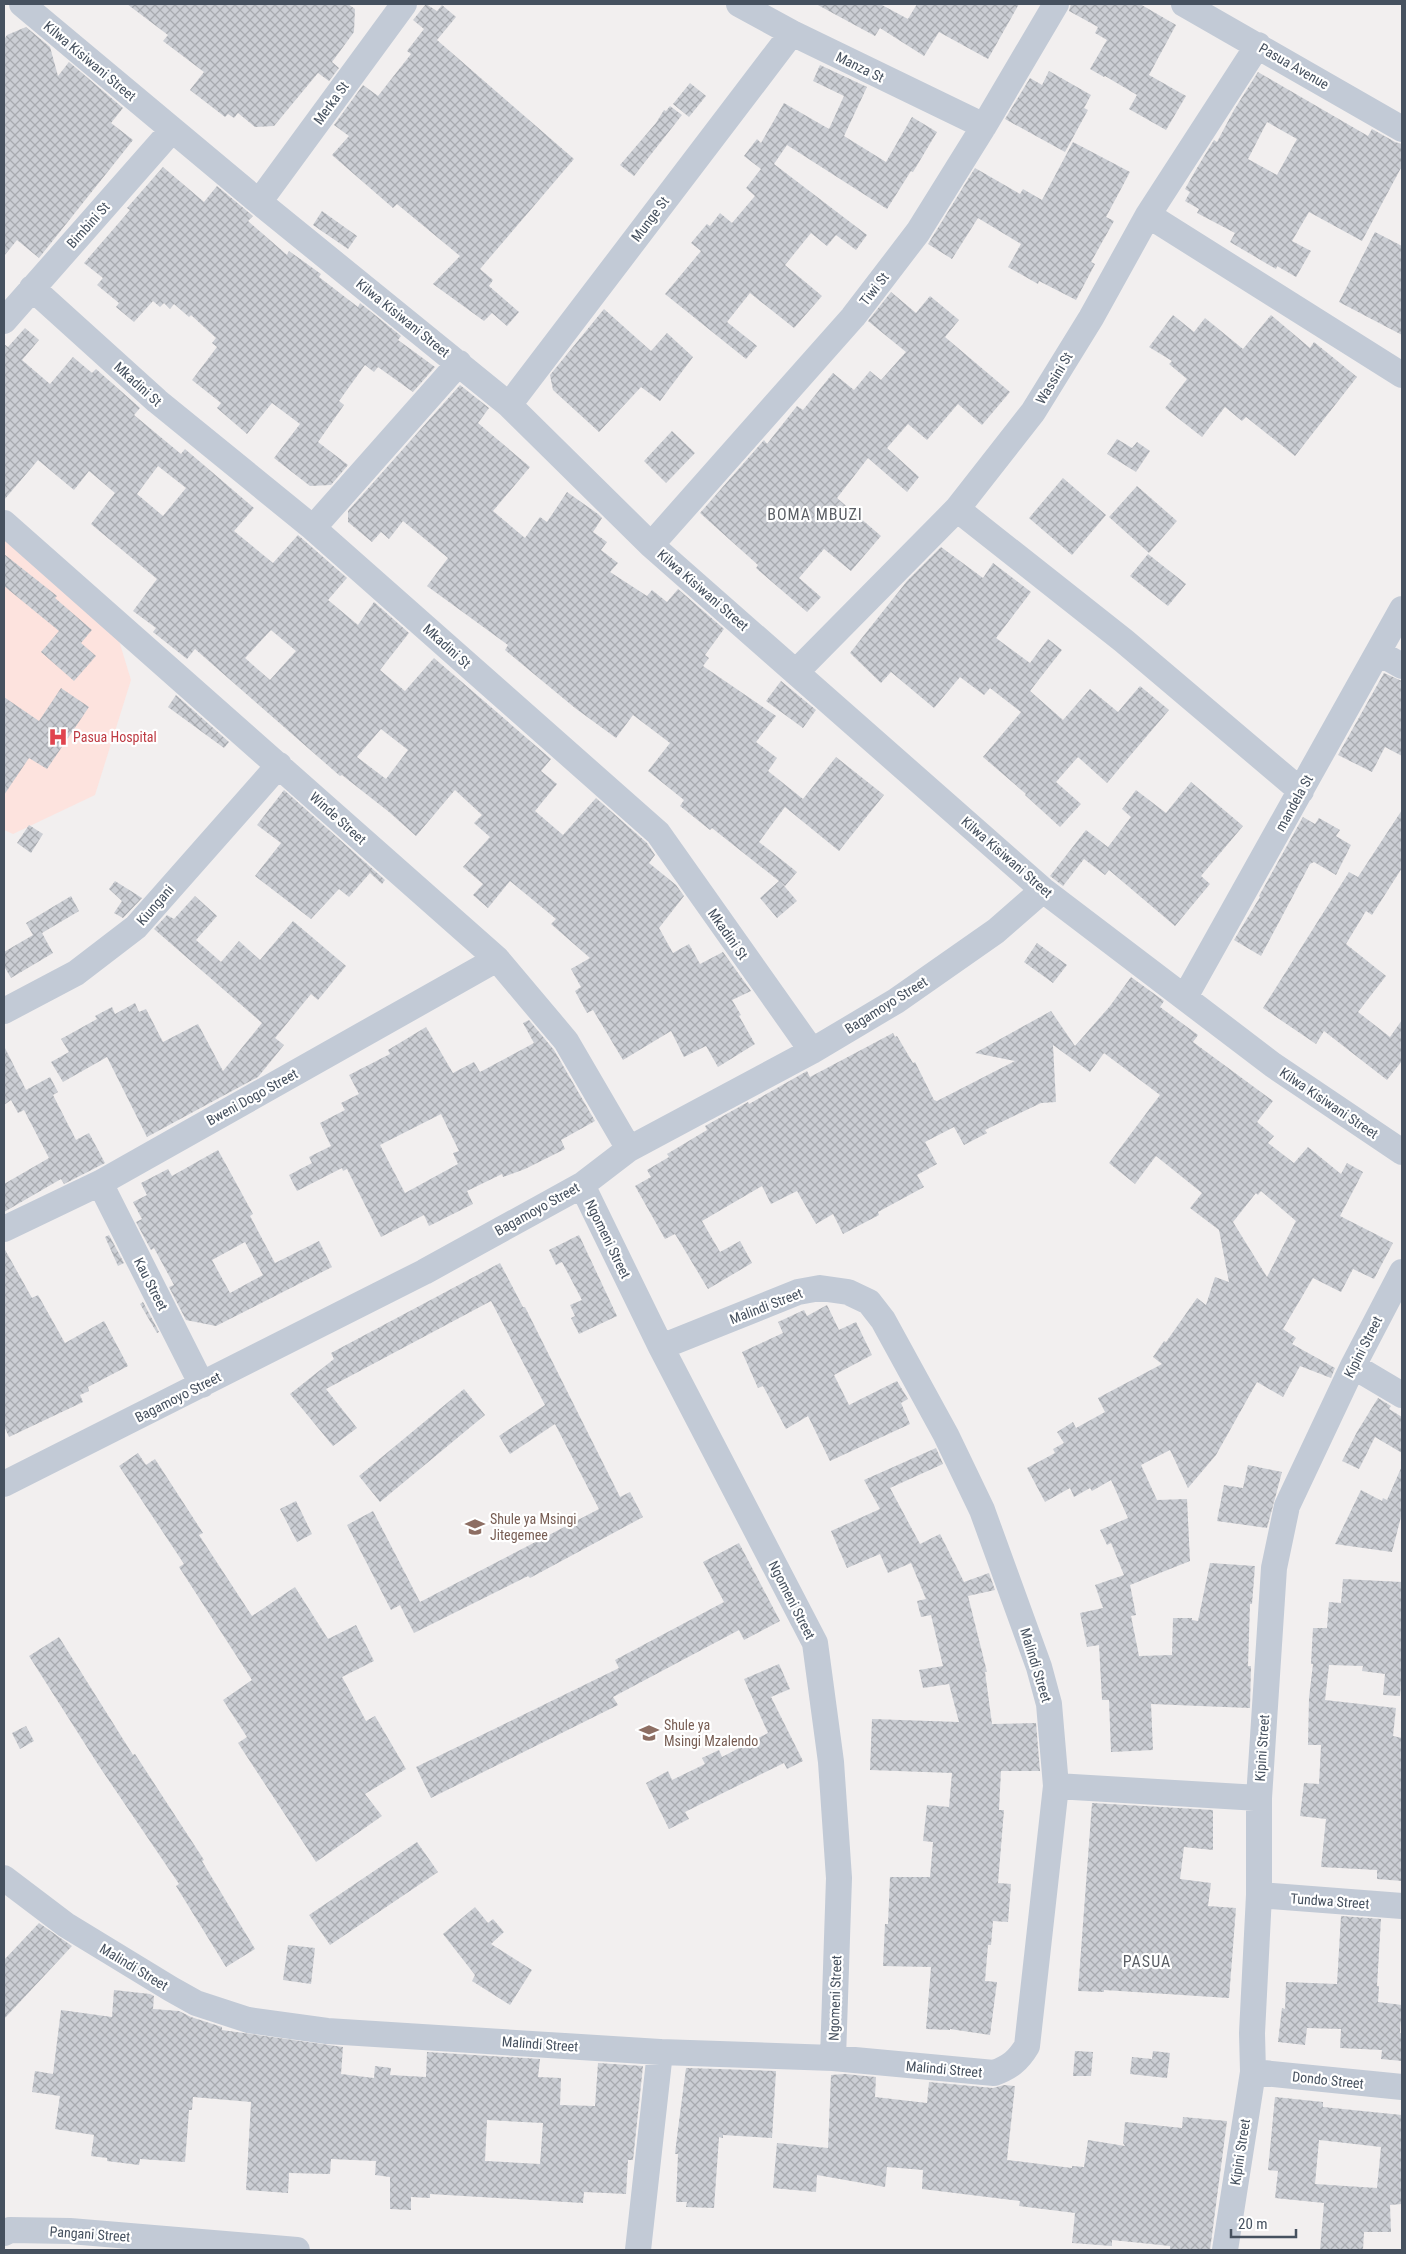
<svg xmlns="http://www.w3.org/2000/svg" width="1406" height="2254" viewBox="0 0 1406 2254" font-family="'Roboto Condensed',sans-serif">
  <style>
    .medical { fill: #fde3de }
    .building { fill: url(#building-cross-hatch); fill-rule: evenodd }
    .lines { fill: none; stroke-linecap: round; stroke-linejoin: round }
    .minor { stroke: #c2cad6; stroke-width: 26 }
    .labels { text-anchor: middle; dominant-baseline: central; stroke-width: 4.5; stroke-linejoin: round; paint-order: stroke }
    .street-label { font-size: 14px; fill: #46515f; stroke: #fff }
    .health-label { font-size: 14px; fill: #be3a42; stroke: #fff; text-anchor: start }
    .education-label { font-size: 14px; fill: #785e54; stroke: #fff; text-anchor: start }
    .quarter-label { font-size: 16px; letter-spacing: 1px; fill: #5b5f65; stroke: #fff }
  </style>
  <defs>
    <pattern id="building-cross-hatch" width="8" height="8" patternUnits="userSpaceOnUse" patternTransform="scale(1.25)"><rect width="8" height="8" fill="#cbced4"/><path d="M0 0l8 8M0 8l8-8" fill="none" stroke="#a7aaaf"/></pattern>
  </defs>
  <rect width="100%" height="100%" fill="#f2efef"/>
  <path class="medical" d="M4,535L117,634L131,680L95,795L13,834L4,830Z"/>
  <path class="building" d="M127,4H348L355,9L354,32L332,62L339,68L329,81L318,73L274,126L255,127L238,113L234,118L228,114L225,117L190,90L204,72L163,41L168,35Z
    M426,4L437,11L442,5L456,17L437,40L574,159L480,269L493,280L489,286L519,312L507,326L492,313L484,321L433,284L460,256L397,204L393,208L332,155L349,136L334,125L363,85L378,96L411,54L407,51L424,29L413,20Z
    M816,4H880L908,19L917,4H1019L988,59L939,32L924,56L880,28L875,36Z
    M1071,4H1140L1176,25L1149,75L1186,96L1166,130L1129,109L1137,95L1105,76L1104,77L1090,69L1107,40L1095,33L1098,27L1069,11Z
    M26,27L50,47L58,76L69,62L123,108L111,123L133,140L39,258L17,240L4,256V40L7,35Z
    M820,65L867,87L844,136L886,162L912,117L937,132L913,172L911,171L887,209L787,145L774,164L867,235L856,250L836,235L827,246L811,233L785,265L822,296L794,328L750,293L727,322L757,346L746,359L665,294L701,251L691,243L707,224L710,226L720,213L732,223L755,196L746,188L761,169L744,156L757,139L761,143L784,103L829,129L844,96L813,81Z
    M1049,71L1091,95L1084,108L1088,110L1065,152L1005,119L1030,78L1042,85Z
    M1258,72L1368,136L1372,129L1395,142L1402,144V166L1362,241L1309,212L1292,241L1311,251L1296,277L1277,266L1276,269L1230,242L1235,233L1197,213L1199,209L1185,201L1190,192L1185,189L1197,168L1214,140L1217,142L1234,110ZM1267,122L1297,139L1277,175L1248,159Z
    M690,83L706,96L689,117L673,104Z
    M670,106L682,115L634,176L620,165L656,123L664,110L666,111Z
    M1073,142L1130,172L1106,217L1114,221L1091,262L1095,264L1076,300L1039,281L1038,284L1008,267L1021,244L978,218L952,259L928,244L975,168L1020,194L1023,189L1042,200Z
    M163,167L204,202L217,186L253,216L248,221L287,255L289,251L321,274L319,277L358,307L360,303L401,336L398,340L435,367L413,392L378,367L374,372L365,365L339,401L344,405L318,442L348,465L331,485L310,486L274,458L300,424L272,403L247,434L217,408L221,403L192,380L217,347L212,343L216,338L191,315L189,317L174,304L170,309L164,303L160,307L153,301L134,322L116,307L119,303L97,285L103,278L84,263L130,210L127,208Z
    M322,211L357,236L348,249L313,225Z
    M1375,232L1402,246V335L1339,302Z
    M891,292L916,313L930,296L959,320L945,337L1010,392L982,425L958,404L927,440L908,424L887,448L919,477L907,492L868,458L837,498L881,536L851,571L824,549L799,578L821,597L807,612L756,568L758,565L700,513L764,440L767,444L797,406L803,410L833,373L854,390L870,371L881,380L906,352L868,321Z
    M604,309L651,351L667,333L693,357L660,401L641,387L599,432L553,390L550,375Z
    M1173,315L1194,332L1205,318L1243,349L1271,315L1310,348L1314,342L1357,377L1295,456L1246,417L1242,421L1225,407L1202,437L1165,408L1187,379L1169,364L1172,361L1149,347Z
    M25,328L39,340L22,360L50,384L73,357L92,373L96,369L140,408L134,415L181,454L185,449L254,508L234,531L273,563L298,535L347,578L328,600L358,625L374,602L409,633L380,670L405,691L434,658L551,759L541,771L557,784L535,811L563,835L596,798L647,843L655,855L649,863L676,885L684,896L659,928L673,953L689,944L700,964L723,952L751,991L732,1000L741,1015L739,1016L755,1044L718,1067L706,1046L684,1057L671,1031L623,1060L593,1010L587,1013L575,991L581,987L571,969L590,958L551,924L556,919L510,881L488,908L473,895L483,884L463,867L490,837L474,823L482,815L455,790L416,836L389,812L342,775L340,776L195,649L187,659L153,632L156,628L133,611L157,579L91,524L115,493L89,471L74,490L38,460L4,500V344L8,347ZM158,466L186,488L163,516L137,494ZM271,630L296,651L270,680L245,658ZM381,729L408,750L386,779L357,757Z
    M460,385L489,408L478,423L530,467L493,511L525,538L540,517L547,522L567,492L598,514L602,518L593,532L607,542L601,550L618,563L610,572L647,596L652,590L667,602L678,589L724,629L705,655L709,658L703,666L776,716L756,742L777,758L768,771L803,799L836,757L884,795L839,851L785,807L759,842L797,872L785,886L780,881L797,901L777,918L760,898L779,881L712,828L710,830L680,806L684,800L648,771L670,743L633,715L616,738L575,708L505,650L508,645L427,586L448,558L403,521L389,539L381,532L372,542L348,522V511Z
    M672,431L695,453L666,483L644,461Z
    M1117,439L1132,448L1137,442L1150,451L1136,472L1107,454Z
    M1063,478L1106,515L1072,555L1029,518Z
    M1137,486L1177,521L1149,553L1109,517Z
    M941,547L983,578L993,563L1031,592L996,638L1030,663L1048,639L1062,650L1030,691L1063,720L1090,689L1118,712L1140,686L1169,710L1107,783L1078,757L1056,782L1081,804L1060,827L1025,795L1026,794L983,757L1021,712L990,688L984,695L960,677L934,708L891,672L881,683L850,653L907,581Z
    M4,554L57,596L55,598L92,630L81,643L96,656L74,681L41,652L59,631L4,586Z
    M1148,554L1186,584L1168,606L1130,576Z
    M1384,673L1402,681V756L1385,747L1372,772L1338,755Z
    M781,681L816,710L803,728L766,701Z
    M61,688L89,707L47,769L29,758L4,795V697L39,721Z
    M176,695L229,742L224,748L168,707Z
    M1191,782L1243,826L1201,876L1210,884L1175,926L1109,870L1105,875L1084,859L1063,886L1050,876L1086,830L1108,847L1131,817L1122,809L1136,790L1166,813Z
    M284,790L385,880L382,884L370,873L349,897L339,889L311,919L255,876L281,843L257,825Z
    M1402,810V868L1372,915L1366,911L1346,944L1386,976L1358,1012L1390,1037L1402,1020V1061L1387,1080L1324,1031L1316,1044L1263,1008L1349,872L1358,877Z
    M1303,817L1315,824L1319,818L1340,830L1336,836L1351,845L1336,875L1314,862L1310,864L1261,956L1234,940L1260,897L1259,896Z
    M29,825L43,834L31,853L17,843Z
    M115,881L142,898L123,918L114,913L122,901L109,889Z
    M71,896L79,911L42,933L53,953L11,978L4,966V952L33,935L26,923Z
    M195,896L217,916L196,940L221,962L239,941L260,960L293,921L346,966L318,1000L311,994L275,1038L284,1045L258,1077L147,1137L107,1057L63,1082L51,1062L69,1052L61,1039L97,1019L95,1016L112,1007L115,1014L135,1003L139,1012L146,1009L163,1042L198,1024L223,1071L262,1023L154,929L167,915L174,919Z
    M1037,943L1067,965L1053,983L1024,962Z
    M1131,977L1164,1001L1160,1007L1198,1035L1193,1042L1273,1101L1257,1122L1274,1136L1268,1143L1294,1163L1308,1147L1341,1174L1347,1163L1363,1172L1340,1216L1393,1243L1374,1279L1353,1269L1341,1292L1313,1278L1283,1329L1296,1338L1292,1344L1335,1368L1331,1378L1300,1366L1283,1397L1257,1382L1216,1455L1188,1488L1170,1450L1141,1465L1157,1500L1187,1499L1190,1561L1130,1585L1136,1615L1131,1616L1139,1656L1172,1655L1173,1618H1192V1620L1198,1621L1210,1563L1255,1566L1252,1604H1250L1248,1666H1251L1250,1708L1151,1704L1153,1750L1111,1752L1109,1700H1102L1099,1645L1087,1647L1080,1613L1103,1608L1095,1585L1124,1575L1111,1543L1107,1545L1100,1530L1128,1518L1111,1480L1092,1491L1090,1488L1074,1497L1070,1488L1045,1502L1027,1468L1055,1453L1053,1449L1064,1443L1057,1432L1073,1422L1076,1428L1105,1412L1098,1398L1162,1364L1153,1357L1164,1341L1166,1342L1197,1298L1206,1305L1215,1277L1229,1282L1219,1230L1190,1208L1202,1193L1156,1156L1135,1184L1109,1163L1160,1095L1104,1053L1090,1072L1053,1045L1056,1102L1041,1103L985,1130L987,1133L964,1145L954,1127L925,1142L937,1164L917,1175L924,1187L878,1212L879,1215L843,1234L833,1214L816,1224L797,1191L771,1204L762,1186L702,1221L720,1252L740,1241L752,1263L708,1289L675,1234L665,1239L635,1186L651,1177L647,1170L669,1157L667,1154L707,1130L705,1126L748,1102L749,1104L807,1071L810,1077L893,1033L895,1037L897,1036L913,1063L915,1062L934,1100L937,1101L1015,1061L975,1053L1051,1011L1075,1046L1110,1006ZM1261,1191L1296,1221L1267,1277L1233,1222L1256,1193L1258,1195Z
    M529,1020L554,1050L595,1121L561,1140L565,1149L525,1169L503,1177L502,1174L467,1191L473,1204L429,1226L424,1215L381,1237L347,1169L343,1171L342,1168L297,1191L289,1175L312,1163L309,1157L331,1146L320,1123L345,1110L341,1103L359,1094L349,1075L390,1054L388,1050L426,1027L453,1073L474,1062L480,1072L534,1043L523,1023ZM441,1114L459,1151L453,1153L458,1164L405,1193L380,1145Z
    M4,1046L26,1090L50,1077L58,1092L53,1095L76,1140L89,1133L105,1163L64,1184L61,1179L4,1212V1184L49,1158L24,1110L18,1113L11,1100L4,1105Z
    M218,1150L253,1214L250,1216L275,1263L319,1241L332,1267L216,1326L186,1320L169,1287L174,1285L154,1248L151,1250L136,1222L142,1219L133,1202L147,1195L141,1183L168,1169L172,1176ZM245,1242L263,1275L230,1293L212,1260Z
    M109,1235L124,1263L118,1266L105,1237Z
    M579,1235L617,1316L579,1334L571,1318L575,1316L570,1305L582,1300L562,1262L556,1265L549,1250Z
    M4,1248L32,1298L38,1295L65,1343L104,1321L128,1366L88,1387L89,1391L80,1395L83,1402L9,1437L4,1426Z
    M500,1263L523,1307H525L620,1497L630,1492L643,1517L530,1578L528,1576L414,1633L400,1605L391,1610L347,1525L373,1511L420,1602L599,1509L555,1424L510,1454L499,1436L545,1405L491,1301L326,1389L357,1428L333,1446L290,1394L334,1359L331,1353Z
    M143,1302L159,1332L157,1333L140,1304Z
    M827,1305L839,1330L856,1322L872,1355L834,1375L849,1405L897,1381L908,1399L901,1403L910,1424L830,1461L808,1416L786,1429L763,1386L758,1388L742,1352L783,1333L778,1322L804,1310L807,1316Z
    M464,1389L485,1415L380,1502L359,1476Z
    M1378,1398L1391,1406L1389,1409L1402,1417V1453L1375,1437L1359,1469L1342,1461L1357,1432Z
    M936,1448L943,1464L890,1488L920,1544L940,1534L964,1582L989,1573L995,1590L968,1596L987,1672H985L992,1724L1036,1723L1040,1771H1001L999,1810H1004L998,1883L1011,1884L1008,1922L993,1921L991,1945H988L985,1981L997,1982L990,2035L950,2029V2030L926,2029L931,1967L883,1966L885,1924H888L890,1877H930L933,1842L923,1841L927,1805L949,1807L952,1773L870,1770L872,1719L959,1722L949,1684L923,1688L919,1670L943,1666L931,1615L921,1617L917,1601L926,1599L911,1563L888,1573L880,1554L847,1568L831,1531L880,1509L864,1480Z
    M138,1453L146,1465L155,1459L203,1533L199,1535L252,1616L295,1587L328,1639L356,1625L374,1661L342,1677L366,1721L375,1716L406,1769L365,1794L382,1816L316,1862L238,1743L247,1737L223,1700L252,1680L179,1567L184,1564L119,1466Z
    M1248,1465L1282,1472L1267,1528L1217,1521L1224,1485L1243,1488Z
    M1402,1466V1513L1392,1552L1335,1544L1361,1490L1382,1501L1383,1498L1387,1500Z
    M296,1501L312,1534L297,1542L280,1509Z
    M739,1543L780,1621L744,1640L739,1630L613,1697L618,1705L431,1798L416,1767L619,1668L615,1660L724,1602L703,1562Z
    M1343,1579L1402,1582V1673L1400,1696L1383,1695L1385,1674L1362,1671L1363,1666L1329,1665L1325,1700L1396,1708L1393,1736L1402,1738V1881L1377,1879V1870L1321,1867L1326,1819L1300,1816L1304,1783L1319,1784L1321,1745H1308L1309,1698L1313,1664H1311L1313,1628H1327L1329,1602L1341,1603Z
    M59,1637L133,1755L135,1754L204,1860L202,1861L255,1949L226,1967L176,1886L179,1884L99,1766L29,1656Z
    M779,1664L790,1689L771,1697L803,1761L787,1769L784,1763L727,1791L685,1812L689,1819L669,1829L646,1783L668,1771L672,1780L705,1764L702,1758L719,1750L722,1757L768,1733L744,1679Z
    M26,1726L34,1741L20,1749L12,1733Z
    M1092,1803L1213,1810V1850L1184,1847L1180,1879L1211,1883L1208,1906L1236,1908L1229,1998L1104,1990V1992L1078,1991Z
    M417,1842L438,1872L330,1945L309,1915Z
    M475,1907L488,1923L493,1919L504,1932L491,1944L532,1970L510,2005L472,1981L475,1975L443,1934Z
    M1341,1916L1381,1919L1377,1986H1379L1378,2002L1402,2005L1400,2033H1402V2061L1381,2059L1382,2050L1340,2048L1341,2029L1307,2028L1305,2045L1278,2042L1282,2008L1285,2009L1286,1982L1337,1984Z
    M39,1923L72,1946L4,2019V1960Z
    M288,1945L315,1948L311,1984L283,1980Z
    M114,1990L150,1994L154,1996L153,2009L179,2011L191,2017L222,2027V2030L343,2047L341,2074L374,2078L375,2066L391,2068L390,2075L426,2077L427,2052L540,2059L538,2077L561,2078L560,2105L595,2106L598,2063L643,2066L633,2160H628L626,2194L584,2192L583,2203L430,2194V2198L411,2197V2210L390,2209V2177L375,2175L376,2161L331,2159L330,2174L289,2173L288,2193L246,2190L251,2102L193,2097L192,2110H189L185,2162L140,2159L139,2165L107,2161V2158L91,2156L94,2135L55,2129L60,2096L32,2092L35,2071L53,2074L61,2010L112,2017ZM487,2120L543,2123L540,2164L485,2161Z
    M1075,2051L1093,2052L1091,2076H1073Z
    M1153,2051L1170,2053L1167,2078L1130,2074L1132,2057L1152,2059Z
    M686,2068L776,2071L772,2138L723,2135V2138L719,2137L714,2208L686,2207L687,2202H676L678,2154H675L677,2137Z
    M845,2074L876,2077L875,2097L927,2103L929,2082L993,2088L1004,2085L1015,2086L1007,2160L1072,2168V2166L1084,2167L1088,2140L1125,2146L1123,2143L1125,2122L1182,2128L1183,2117L1227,2121L1210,2250H1170V2246L1112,2240V2246L1072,2243L1075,2213L1019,2206L1020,2201L922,2189L923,2170L887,2167L885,2187L817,2175L816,2192L773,2188L777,2143L828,2148L831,2075Z
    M1275,2097L1323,2102V2107L1402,2115V2204L1390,2205L1391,2232H1364L1363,2250H1320L1324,2203L1275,2198L1278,2171L1268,2170ZM1319,2140L1381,2147L1377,2188L1315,2184Z"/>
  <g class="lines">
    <path class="minor" d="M22,4L259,202L509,405L651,545L1043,890L1273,1065L1402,1152
      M739,4L792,33L984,126
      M1184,4L1402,129
      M259,202L404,4
      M1148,215L1402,375
      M32,288L157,401L313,528L658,833L812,1051
      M4,321L172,130
      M509,405L792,33
      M957,509L1124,641L1301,791
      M4,523L497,959L566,1041L629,1149
      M313,528L459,363
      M651,545L853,317L918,232L984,126L1056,4
      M1379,653L1402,666
      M797,671L957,509L1033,412L1091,318L1148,215L1258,45
      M1185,997L1402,609
      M4,1011L76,973L136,927L279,765
      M100,1183L202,1385
      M582,1185L661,1347L815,1643L831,1762L839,1878L833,2058
      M4,1229L100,1183L497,959
      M1353,1366L1402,1395
      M4,1484L424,1272L582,1185L629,1149L812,1051L896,1001L996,931L1043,890
      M1056,1786L1259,1798
      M4,1878L66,1925L171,1989L196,2003L248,2020L327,2031L660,2052L833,2058L994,2073C1010,2067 1018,2061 1027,2046L1056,1786L1049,1704L1039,1667L982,1510L946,1435L883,1320L869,1302L848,1292L820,1288L798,1292L661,1347
      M1259,1895L1402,1906
      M1253,2072L1402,2087
      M4,2233L10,2230L70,2231L297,2250
      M638,2250L660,2052
      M1225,2250L1253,2072L1252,2033L1259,1895V1798L1274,1568L1287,1506L1353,1366L1402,1272"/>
  </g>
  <defs>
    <symbol id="hospital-bare" viewBox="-9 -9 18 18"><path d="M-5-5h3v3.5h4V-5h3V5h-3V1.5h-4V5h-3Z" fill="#e0444e" stroke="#fff" stroke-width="2.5" paint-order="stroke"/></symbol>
    <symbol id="school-bare" viewBox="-9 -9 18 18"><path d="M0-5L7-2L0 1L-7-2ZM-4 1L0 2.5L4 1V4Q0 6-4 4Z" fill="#8d6e63" stroke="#fff" stroke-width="2.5" paint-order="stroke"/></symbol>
  </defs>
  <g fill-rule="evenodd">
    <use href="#hospital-bare" x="44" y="723" width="28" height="28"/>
    <use href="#school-bare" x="461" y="1513" width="28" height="28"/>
    <use href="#school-bare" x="635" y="1719" width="28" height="28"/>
  </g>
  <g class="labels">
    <g class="street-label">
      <text transform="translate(90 61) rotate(40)">Kilwa Kisiwani Street</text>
      <text transform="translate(1294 66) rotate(30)">Pasua Avenue</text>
      <text transform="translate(860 67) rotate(26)">Manza St</text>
      <text transform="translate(331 103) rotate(-54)">Merka St</text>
      <text transform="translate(650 219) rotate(-53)">Munge St</text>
      <text transform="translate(88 225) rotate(-48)">Bimbini St</text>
      <text transform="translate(874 289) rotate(-52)">Tiwi St</text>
      <text transform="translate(403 318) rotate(39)">Kilwa Kisiwani Street</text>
      <text transform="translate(1054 378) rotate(-59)">Wassini St</text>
      <text transform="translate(138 384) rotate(42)">Mkadini St</text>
      <text transform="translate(703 590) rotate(41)">Kilwa Kisiwani Street</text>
      <text transform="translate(447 646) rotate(42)">Mkadini St</text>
      <text transform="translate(1294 803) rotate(-61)">mandela St</text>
      <text transform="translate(338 818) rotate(42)">Winde Street</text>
      <text transform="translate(1007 857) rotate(41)">Kilwa Kisiwani Street</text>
      <text transform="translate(155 905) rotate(-49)">Kiungani</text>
      <text transform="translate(728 934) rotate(55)">Mkadini St</text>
      <text transform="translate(886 1005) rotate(-32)">Bagamoyo Street</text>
      <text transform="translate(252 1097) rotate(-29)">Bweni Dogo Street</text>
      <text transform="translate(1329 1103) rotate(34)">Kilwa Kisiwani Street</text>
      <text transform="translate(537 1209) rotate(-29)">Bagamoyo Street</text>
      <text transform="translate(608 1239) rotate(64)">Ngomeni Street</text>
      <text transform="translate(151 1284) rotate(63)">Kau Street</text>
      <text transform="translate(766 1306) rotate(-21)">Malindi Street</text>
      <text transform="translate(1363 1347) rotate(-63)">Kipini Street</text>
      <text transform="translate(178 1397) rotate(-27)">Bagamoyo Street</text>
      <text transform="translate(792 1600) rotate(63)">Ngomeni Street</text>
      <text transform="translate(1036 1665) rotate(73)">Malindi Street</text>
      <text transform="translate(1262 1748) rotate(-86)">Kipini Street</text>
      <text transform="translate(1330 1901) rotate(4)">Tundwa Street</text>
      <text transform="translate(134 1967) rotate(31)">Malindi Street</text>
      <text transform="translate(835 1998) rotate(-88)">Ngomeni Street</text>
      <text transform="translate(540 2044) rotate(4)">Malindi Street</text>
      <text transform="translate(944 2069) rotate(5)">Malindi Street</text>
      <text transform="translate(1328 2080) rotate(6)">Dondo Street</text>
      <text transform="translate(1240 2152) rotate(-81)">Kipini Street</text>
      <text transform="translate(90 2234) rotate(4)">Pangani Street</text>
    </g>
    <g class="health-label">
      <text x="73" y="737">Pasua Hospital</text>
    </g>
    <g class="education-label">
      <text x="490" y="1519">Shule ya Msingi<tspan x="490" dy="16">Jitegemee</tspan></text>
      <text x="664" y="1725">Shule ya<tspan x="664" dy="16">Msingi Mzalendo</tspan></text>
    </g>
    <g class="quarter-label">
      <text x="815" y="514">BOMA MBUZI</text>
      <text x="1147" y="1961">PASUA</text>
    </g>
  </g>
  <rect width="1406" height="2254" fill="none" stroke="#46515f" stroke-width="10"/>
  <path d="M1231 2229v8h65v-8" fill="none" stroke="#46515f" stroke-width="2.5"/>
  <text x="1238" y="2229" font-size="15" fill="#46515f" stroke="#ffffff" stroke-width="4" paint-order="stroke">20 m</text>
</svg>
